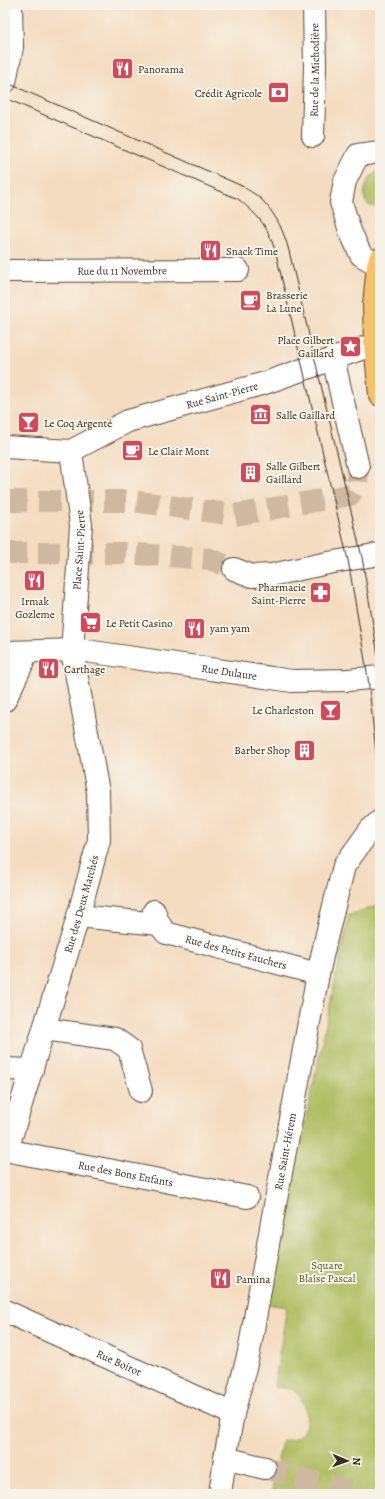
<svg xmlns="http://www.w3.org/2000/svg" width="385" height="1499" viewBox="0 0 385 1499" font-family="Alegreya,serif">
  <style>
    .green { fill: #aebd60; stroke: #74743f }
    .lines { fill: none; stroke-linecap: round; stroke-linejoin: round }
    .minor-tunnel { stroke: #cfb8a0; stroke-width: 22; stroke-dasharray: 22 11; stroke-linecap: butt }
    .minor-casing { stroke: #574536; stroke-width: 24 }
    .major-casing { stroke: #574536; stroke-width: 24 }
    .minor { stroke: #fff; stroke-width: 22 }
    .major { stroke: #f5c16b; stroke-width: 22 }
    .tram { stroke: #3b2a1e; stroke-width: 1 }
    .labels { text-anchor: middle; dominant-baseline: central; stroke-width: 4; stroke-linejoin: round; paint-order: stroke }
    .poi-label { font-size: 11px; fill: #3b2a1e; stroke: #f7f3e8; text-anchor: start }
    .street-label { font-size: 11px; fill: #3b2a1e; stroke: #f7f3e8 }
    .park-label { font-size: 11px; fill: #5e5632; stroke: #f7f3e8 }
  </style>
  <rect width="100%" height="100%" fill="#f7f3e8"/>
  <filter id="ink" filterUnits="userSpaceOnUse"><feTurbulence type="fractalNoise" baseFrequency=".025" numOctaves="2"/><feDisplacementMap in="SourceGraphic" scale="8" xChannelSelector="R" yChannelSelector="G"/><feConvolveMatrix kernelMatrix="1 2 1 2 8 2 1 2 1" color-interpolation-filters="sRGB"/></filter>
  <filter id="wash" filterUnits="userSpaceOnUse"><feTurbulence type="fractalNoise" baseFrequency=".012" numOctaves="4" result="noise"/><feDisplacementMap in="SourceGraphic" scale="16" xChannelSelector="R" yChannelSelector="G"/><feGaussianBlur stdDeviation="0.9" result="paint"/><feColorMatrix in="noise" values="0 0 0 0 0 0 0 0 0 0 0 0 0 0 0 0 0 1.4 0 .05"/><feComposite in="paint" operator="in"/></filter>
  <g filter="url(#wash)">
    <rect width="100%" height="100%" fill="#f4dcc0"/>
    <path class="green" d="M380,170V206C360,210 362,190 370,178C372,175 377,172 380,170Z
      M380,905V1494H271L282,1441C287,1440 293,1440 297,1437C313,1428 307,1398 293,1390C287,1388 279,1388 274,1387L287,1307L267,1304L349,915Z"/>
  </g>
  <g filter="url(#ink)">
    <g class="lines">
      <path class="minor-tunnel" d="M5,501H133L235,515L350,495L357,482L358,467
        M5,553H121L210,559L234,569
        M265,1468L305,1480L355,1491L360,1494"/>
      <defs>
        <g id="minor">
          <path d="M5,82L12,47L11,5"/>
          <path id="s1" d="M313,136L315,67L314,5"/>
          <path d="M378,265L361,255L350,231L341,202L345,181L358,155L380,152"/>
          <path id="s2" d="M5,271L238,270"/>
          <path d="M333,358L358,467"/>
          <path d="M5,447L71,451"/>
          <path id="s3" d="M71,451L128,421L265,383L375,344L380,341"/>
          <path d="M234,569L252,576L271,575L328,563L380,554"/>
          <path id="s4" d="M5,652L79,650L292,681L348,680L380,677"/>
          <path d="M5,700L23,662L25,652"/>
          <path id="s5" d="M154,911L159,924L166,933L318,974"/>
          <path d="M78,916L159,924"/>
          <path d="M44,1029L115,1039L129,1049L141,1091"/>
          <path d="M5,1069L32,1070"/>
          <path id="s6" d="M5,1150L247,1197"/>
          <path id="s7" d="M7,1150L76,924L99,840L98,792L72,651L81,525L71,451"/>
          <path id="s8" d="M5,1311L233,1414"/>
          <path d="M225,1458L265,1468"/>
          <path id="s9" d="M220,1494L225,1458L233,1414L249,1352L275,1205L318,974L327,934L344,866L370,830L380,821"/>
        </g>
        <path id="major" d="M380,259L378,265L374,305L375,344L380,395"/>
      </defs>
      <use href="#minor" class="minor-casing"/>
      <use href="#major" class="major-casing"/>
      <use href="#minor" class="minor"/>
      <use href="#major" class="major"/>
      <path class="tram" d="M5,82L242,186C249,191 258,195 263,201C277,216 284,232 289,251L362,557L380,668
        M5,98L238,199C260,217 268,226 276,254L348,560L368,678L380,789"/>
    </g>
  </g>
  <defs>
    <symbol id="restaurant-square" viewBox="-11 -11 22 22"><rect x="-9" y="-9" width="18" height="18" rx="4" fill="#d1495b" stroke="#f7f3e8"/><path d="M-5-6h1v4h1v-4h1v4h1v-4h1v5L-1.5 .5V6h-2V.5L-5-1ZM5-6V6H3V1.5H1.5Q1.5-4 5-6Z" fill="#fff"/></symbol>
    <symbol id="bank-square" viewBox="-11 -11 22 22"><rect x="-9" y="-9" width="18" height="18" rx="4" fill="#d1495b" stroke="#f7f3e8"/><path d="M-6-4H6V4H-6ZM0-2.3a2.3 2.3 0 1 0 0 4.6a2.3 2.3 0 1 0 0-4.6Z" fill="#fff"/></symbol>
    <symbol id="cafe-square" viewBox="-11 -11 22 22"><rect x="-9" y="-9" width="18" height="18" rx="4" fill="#d1495b" stroke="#f7f3e8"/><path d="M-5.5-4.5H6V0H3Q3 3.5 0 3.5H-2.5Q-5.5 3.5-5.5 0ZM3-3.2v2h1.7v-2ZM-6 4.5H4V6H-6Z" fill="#fff"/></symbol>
    <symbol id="sight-square" viewBox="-11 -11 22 22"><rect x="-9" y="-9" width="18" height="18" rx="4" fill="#d1495b" stroke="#f7f3e8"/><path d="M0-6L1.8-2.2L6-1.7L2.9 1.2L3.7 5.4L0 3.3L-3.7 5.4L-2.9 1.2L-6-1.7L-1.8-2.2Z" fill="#fff"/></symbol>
    <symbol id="museum-square" viewBox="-11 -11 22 22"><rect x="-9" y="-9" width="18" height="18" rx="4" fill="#d1495b" stroke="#f7f3e8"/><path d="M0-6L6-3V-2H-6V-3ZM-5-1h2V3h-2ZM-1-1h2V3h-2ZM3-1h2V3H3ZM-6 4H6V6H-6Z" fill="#fff"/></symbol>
    <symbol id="bar-square" viewBox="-11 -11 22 22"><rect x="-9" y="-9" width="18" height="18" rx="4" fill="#d1495b" stroke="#f7f3e8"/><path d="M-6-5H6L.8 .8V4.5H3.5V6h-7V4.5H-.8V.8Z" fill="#fff"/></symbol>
    <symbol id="building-square" viewBox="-11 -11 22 22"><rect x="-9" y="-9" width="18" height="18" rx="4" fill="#d1495b" stroke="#f7f3e8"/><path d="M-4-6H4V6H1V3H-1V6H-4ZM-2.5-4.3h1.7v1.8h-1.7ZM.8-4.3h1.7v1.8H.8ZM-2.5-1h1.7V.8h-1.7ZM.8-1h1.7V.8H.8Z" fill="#fff"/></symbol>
    <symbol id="pharmacy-square" viewBox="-11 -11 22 22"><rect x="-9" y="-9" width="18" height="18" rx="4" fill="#d1495b" stroke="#f7f3e8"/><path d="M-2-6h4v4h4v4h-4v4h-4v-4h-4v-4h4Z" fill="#fff"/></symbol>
    <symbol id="supermarket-square" viewBox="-11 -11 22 22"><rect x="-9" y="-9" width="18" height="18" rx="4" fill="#d1495b" stroke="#f7f3e8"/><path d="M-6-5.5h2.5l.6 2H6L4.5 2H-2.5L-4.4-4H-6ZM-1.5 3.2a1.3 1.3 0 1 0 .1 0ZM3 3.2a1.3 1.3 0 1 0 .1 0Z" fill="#fff"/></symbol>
  </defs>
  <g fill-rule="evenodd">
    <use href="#restaurant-square" x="110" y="56" width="25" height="25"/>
    <use href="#bank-square" x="266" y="80" width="25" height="25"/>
    <use href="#restaurant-square" x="198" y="238" width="25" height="25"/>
    <use href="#cafe-square" x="238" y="288" width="25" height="25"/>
    <use href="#sight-square" x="338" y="334" width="25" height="25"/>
    <use href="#museum-square" x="248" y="402" width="25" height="25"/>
    <use href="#bar-square" x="16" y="410" width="25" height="25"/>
    <use href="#cafe-square" x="120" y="438" width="25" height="25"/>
    <use href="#building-square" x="238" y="460" width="25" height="25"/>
    <use href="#restaurant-square" x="22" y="568" width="25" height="25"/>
    <use href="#pharmacy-square" x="308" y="580" width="25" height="25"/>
    <use href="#supermarket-square" x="78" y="610" width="25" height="25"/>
    <use href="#restaurant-square" x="182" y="616" width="25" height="25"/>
    <use href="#restaurant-square" x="36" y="656" width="25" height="25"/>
    <use href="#bar-square" x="318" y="698" width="25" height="25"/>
    <use href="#building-square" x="292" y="738" width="25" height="25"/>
    <use href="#restaurant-square" x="208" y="1266" width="25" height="25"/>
  </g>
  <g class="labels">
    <g class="poi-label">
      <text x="138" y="69">Panorama</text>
      <text x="262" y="93" text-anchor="end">Crédit Agricole</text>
      <text x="226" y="251">Snack Time</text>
      <text x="266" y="295">Brasserie<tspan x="266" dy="13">La Lune</tspan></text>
      <text x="334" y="340" text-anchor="end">Place Gilbert<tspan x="334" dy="13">Gaillard</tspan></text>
      <text x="276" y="415">Salle Gaillard</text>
      <text x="44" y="423">Le Coq Argenté</text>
      <text x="148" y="451">Le Clair Mont</text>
      <text x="266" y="466">Salle Gilbert<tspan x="266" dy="13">Gaillard</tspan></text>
      <text x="306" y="587" text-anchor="end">Pharmacie<tspan x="306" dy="13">Saint-Pierre</tspan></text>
      <text x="35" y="601" text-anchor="middle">Irmak<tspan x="35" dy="13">Gozleme</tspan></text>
      <text x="106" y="623">Le Petit Casino</text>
      <text x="210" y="628">yam yam</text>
      <text x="64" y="669">Carthage</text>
      <text x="314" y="710" text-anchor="end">Le Charleston</text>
      <text x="290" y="750" text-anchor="end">Barber Shop</text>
      <text x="236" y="1279">Pamina</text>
    </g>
    <g class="street-label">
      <text stroke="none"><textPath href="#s1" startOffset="66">Rue de la Michodière</textPath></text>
      <text stroke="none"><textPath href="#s2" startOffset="117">Rue du 11 Novembre</textPath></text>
      <text stroke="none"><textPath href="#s3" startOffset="162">Rue Saint-Pierre</textPath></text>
      <text stroke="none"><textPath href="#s7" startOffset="616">Place Saint-Pierre</textPath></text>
      <text stroke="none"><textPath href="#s4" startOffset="226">Rue Dulaure</textPath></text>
      <text stroke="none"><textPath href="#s7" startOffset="257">Rue des Deux Marchés</textPath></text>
      <text stroke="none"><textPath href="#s5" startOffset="98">Rue des Petits Fauchers</textPath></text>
      <text stroke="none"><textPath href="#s9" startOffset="349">Rue Saint-Hérem</textPath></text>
      <text stroke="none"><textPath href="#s6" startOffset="123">Rue des Bons Enfants</textPath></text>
      <text stroke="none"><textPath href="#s8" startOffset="125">Rue Boirot</textPath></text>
    </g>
    <g class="park-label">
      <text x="327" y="1265">Square<tspan x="327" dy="13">Blaise Pascal</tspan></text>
    </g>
  </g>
  <rect width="385" height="1499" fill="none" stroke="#f7f3e8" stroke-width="20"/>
  <g transform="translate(347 1461) rotate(92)" stroke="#f7f3e8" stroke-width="3" paint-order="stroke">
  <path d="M0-3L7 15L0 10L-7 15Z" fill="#3b2a1e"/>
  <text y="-6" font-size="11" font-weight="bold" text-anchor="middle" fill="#3b2a1e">N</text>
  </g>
</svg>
